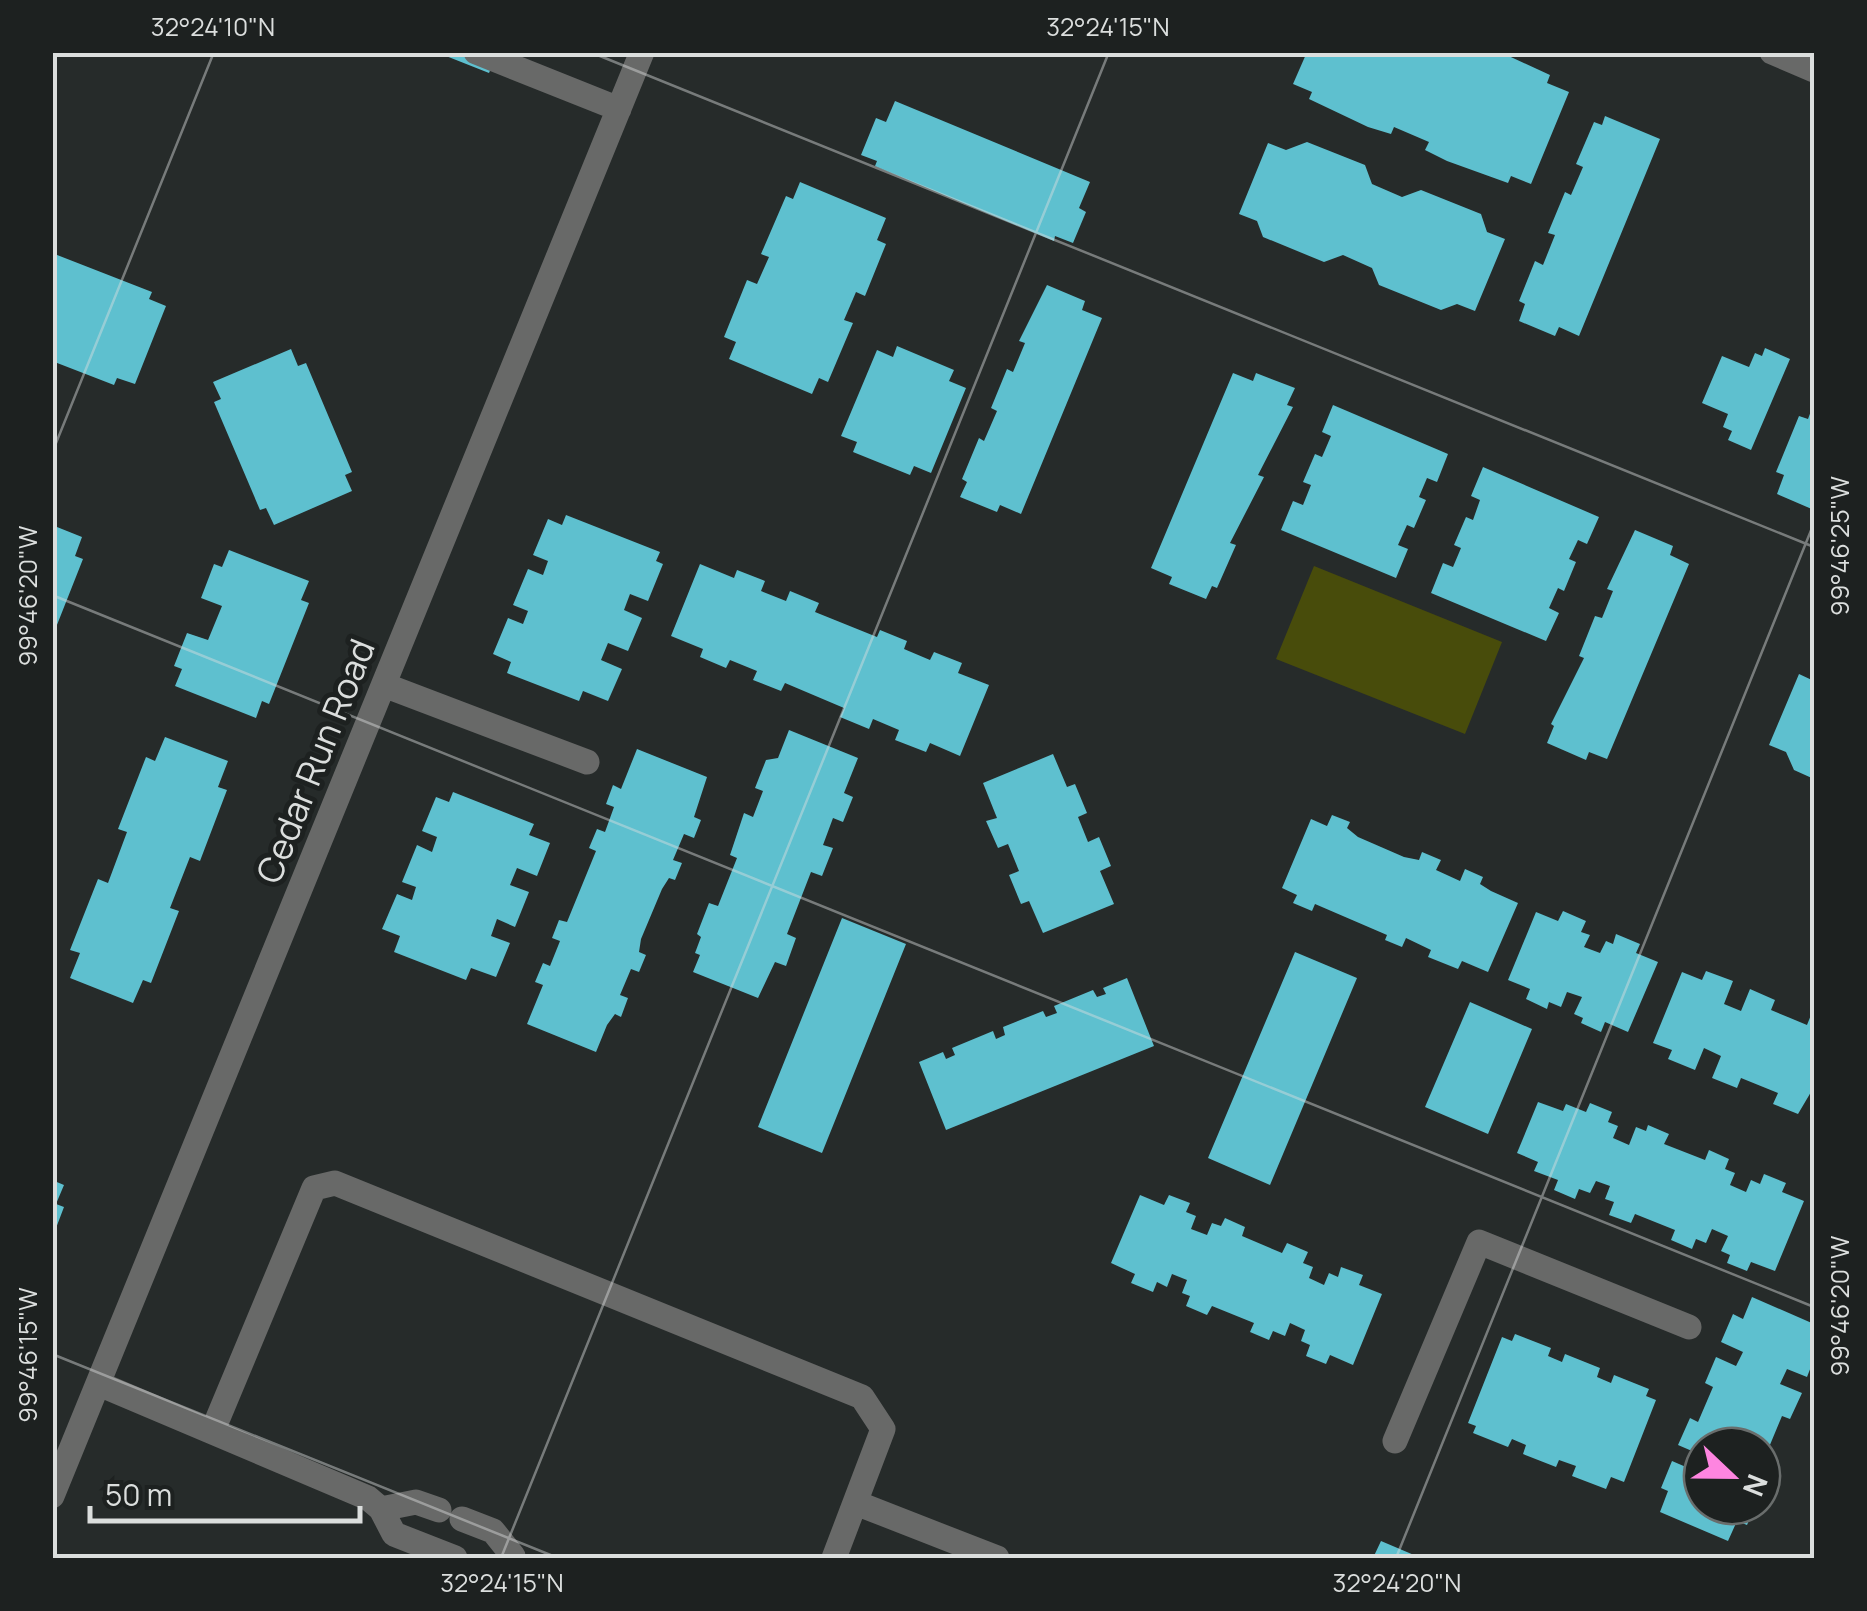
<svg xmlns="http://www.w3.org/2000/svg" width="1867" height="1611" viewBox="0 0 1867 1611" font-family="Manrope,sans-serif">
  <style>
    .green { fill: #484c0b }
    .building { fill: #5ec0cf }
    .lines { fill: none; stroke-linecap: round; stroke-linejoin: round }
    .minor { stroke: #686968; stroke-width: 25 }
    .ticks { fill: none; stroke: #dbdedd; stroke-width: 2.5; stroke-opacity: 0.45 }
    .labels { text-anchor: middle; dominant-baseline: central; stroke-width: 10; stroke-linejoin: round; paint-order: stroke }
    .street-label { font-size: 35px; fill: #dbdedd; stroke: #1d2120 }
    .neatline { fill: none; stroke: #dbdedd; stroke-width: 4 }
    .ticks-label { font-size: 25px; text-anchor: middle; fill: #dbdedd }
  </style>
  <rect width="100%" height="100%" fill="#262b2a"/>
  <path class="green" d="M1314,566L1502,642L1465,734L1276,659Z"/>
  <path class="building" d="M448,52H498L489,73L446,56Z
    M1307,52H1500L1550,75L1547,83L1569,92L1531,184L1511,176L1508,183L1447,161L1425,150L1429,142L1394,127L1391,134L1368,127L1309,99L1312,92L1293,84Z
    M895,101L1090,182L1079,208L1086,212L1073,243L1055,236L1054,241L875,166L877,161L861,155L876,118L886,122Z
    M1605,116L1660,139L1579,336L1559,327L1555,336L1519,321L1525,304L1519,301L1535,261L1543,265L1555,235L1548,233L1565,192L1571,195L1583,167L1576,164L1594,122L1602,125Z
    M1307,142L1365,165L1372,184L1402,197L1421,190L1481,214L1487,232L1505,239L1475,311L1457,304L1441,310L1379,285L1372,268L1343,255L1324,262L1263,237L1257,221L1239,214L1268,143L1286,150Z
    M800,182L886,218L877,240L886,244L865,296L856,292L844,320L853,323L828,382L819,378L812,394L729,359L736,342L724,337L747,280L757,284L769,257L761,254L786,196L793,199Z
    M52,253L152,292L149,299L166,306L135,384L117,378L114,385L52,361Z
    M1047,285L1085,301L1082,310L1102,318L1021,514L1000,505L997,512L960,497L967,482L962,479L979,438L984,441L997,411L991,408L1007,369L1013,372L1025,343L1019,341Z
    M897,346L954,370L949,381L966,388L931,473L914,466L910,475L853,452L857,442L841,436L877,350L893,357Z
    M1765,348L1790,359L1751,450L1728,440L1732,431L1723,427L1728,414L1702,403L1722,356L1749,367L1755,353L1762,356Z
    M291,349L298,366L306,363L352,472L345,475L352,491L274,525L266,508L260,510L214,402L221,399L213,382Z
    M1233,373L1253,381L1256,373L1295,388L1287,405L1293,407L1258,475L1264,477L1230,543L1236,545L1217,588L1212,586L1206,599L1169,584L1172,577L1151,568Z
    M1814,403V510L1777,494L1784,475L1776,472L1799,416L1808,419Z
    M1333,405L1448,454L1437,482L1427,478L1419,497L1426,500L1414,528L1407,525L1398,545L1408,549L1396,578L1281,530L1293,501L1303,505L1311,485L1303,482L1315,454L1322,457L1331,436L1322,432Z
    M1483,467L1599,517L1587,544L1578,540L1569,559L1576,562L1564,591L1558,588L1549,608L1559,613L1546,641L1431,593L1443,563L1453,567L1461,548L1454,545L1466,517L1473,520L1480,500L1471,496Z
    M566,515L660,552L656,561L663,564L648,601L630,594L624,610L642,618L628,651L608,643L601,660L622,669L608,701L583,691L579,701L507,673L511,662L493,654L508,618L523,624L528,611L513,605L528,569L543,575L548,561L533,555L548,519L562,525Z
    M52,525L82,537L75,556L83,559L53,635Z
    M1635,530L1673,546L1670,555L1689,564L1607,759L1589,752L1586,760L1547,743L1554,726L1551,724L1584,658L1579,656L1595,616L1602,618L1613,591L1607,589Z
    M229,550L309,581L301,600L309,603L269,704L262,701L256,718L175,686L182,669L174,666L187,633L208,640L222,606L201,598L214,564L222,567Z
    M700,564L734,578L737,570L765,581L761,591L786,601L790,591L819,603L815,612L877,637L880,630L907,641L904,649L930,660L934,652L962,663L958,673L989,685L960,756L930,743L926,752L895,740L899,730L873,719L869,729L840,717L844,708L785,683L781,691L753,680L757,671L730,660L726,668L700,657L703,649L671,636Z
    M1799,674L1814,681V779L1794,770L1786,752L1769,745Z
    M789,730L858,758L844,793L853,797L843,822L833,818L823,845L833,848L822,876L811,872L787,934L796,938L786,966L775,962L758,998L693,972L700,955L695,953L701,937L697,934L709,903L718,906L737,858L730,855L744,813L753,817L763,791L755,788L766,760L778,758Z
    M165,737L228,761L218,787L227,790L200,861L190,857L170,908L179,911L151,983L143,980L133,1003L70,978L80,953L70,950L98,879L108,883L127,832L118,829L146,757L155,761Z
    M637,749L707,777L694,817L701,820L694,838L684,834L673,860L682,863L675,880L669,878L662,889L641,939L639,952L646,955L639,972L631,969L620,995L628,998L621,1017L615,1014L607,1025L596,1052L527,1024L543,985L535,982L543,963L550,966L560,941L552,938L559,920L567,922L596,851L589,848L597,829L605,832L614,807L606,804L613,785L621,789Z
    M1053,754L1067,787L1075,784L1087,813L1078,817L1088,842L1099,837L1111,866L1100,871L1114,904L1043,933L1029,901L1021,904L1009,875L1019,871L1008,844L998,848L986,821L997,818L983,783Z
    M453,792L534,824L529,835L550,843L537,876L517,868L510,885L529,892L515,927L497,919L491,936L510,943L496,977L471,968L466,980L394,952L400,936L382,929L397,894L412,900L416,887L402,882L417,845L432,852L437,837L422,831L436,797L449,802Z
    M1332,815L1350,822L1347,828L1358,837L1404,857L1419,860L1422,852L1441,860L1436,870L1460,881L1465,869L1483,877L1480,884L1491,891L1518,903L1488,972L1462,961L1458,969L1428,957L1431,950L1406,938L1402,947L1385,940L1387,935L1315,904L1312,911L1293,903L1297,895L1282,888L1311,819L1327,826Z
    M1563,911L1586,921L1581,932L1590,935L1584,947L1600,953L1606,941L1613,944L1616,934L1640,944L1636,953L1658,962L1628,1032L1605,1022L1601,1032L1581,1023L1583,1018L1574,1014L1582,997L1567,992L1561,1007L1549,1002L1547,1009L1526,999L1530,989L1508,980L1536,912L1558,921Z
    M842,918L906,944L822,1153L758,1127Z
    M1295,952L1357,978L1270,1185L1208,1158Z
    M1706,971L1733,981L1724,1004L1741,1011L1750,989L1775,1000L1771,1010L1807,1025L1811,1015L1814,1017V1094L1811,1092L1798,1114L1773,1104L1778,1093L1741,1078L1737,1088L1712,1078L1721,1056L1704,1048L1695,1070L1668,1059L1672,1050L1653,1043L1682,972L1702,980Z
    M1127,978L1154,1046L946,1130L919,1062L943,1052L946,1059L955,1055L952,1048L993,1031L996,1039L1005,1035L1003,1027L1043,1011L1046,1017L1057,1013L1054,1006L1093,990L1097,997L1106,994L1103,988Z
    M1470,1002L1532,1029L1488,1134L1425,1107Z
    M1538,1102L1563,1111L1566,1104L1586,1112L1590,1103L1612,1112L1608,1122L1618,1126L1613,1138L1629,1145L1636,1127L1646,1131L1648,1125L1669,1134L1664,1144L1705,1160L1709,1150L1729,1159L1725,1169L1735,1173L1730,1185L1746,1192L1751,1180L1760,1184L1764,1174L1786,1183L1782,1192L1804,1201L1775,1271L1751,1262L1747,1271L1727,1263L1730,1255L1721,1251L1728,1236L1712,1229L1706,1243L1696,1239L1692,1249L1671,1240L1675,1230L1635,1214L1631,1223L1609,1215L1614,1202L1605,1199L1610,1186L1596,1181L1590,1193L1579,1189L1575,1199L1554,1190L1558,1180L1534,1171L1538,1162L1517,1153Z
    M52,1180L64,1185L56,1204L64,1207L53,1236Z
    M1140,1195L1164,1205L1169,1195L1190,1203L1186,1212L1196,1216L1191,1229L1207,1235L1212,1223L1221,1226L1225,1218L1245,1227L1242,1236L1282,1253L1287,1243L1308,1252L1303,1263L1313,1267L1309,1278L1324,1285L1329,1273L1338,1277L1341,1267L1363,1275L1359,1285L1382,1294L1353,1365L1330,1355L1326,1364L1306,1356L1310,1345L1301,1341L1305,1330L1290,1323L1285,1336L1273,1331L1269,1340L1250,1332L1254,1323L1212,1306L1207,1315L1186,1306L1190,1296L1182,1293L1187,1280L1172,1274L1167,1287L1157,1282L1153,1292L1131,1283L1135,1274L1111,1263Z
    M1752,1297L1814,1324L1811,1348L1814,1359L1807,1377L1787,1369L1780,1384L1802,1393L1790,1419L1782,1416L1767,1452L1776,1456L1762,1489V1446H1702V1506H1755L1747,1525L1737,1521L1728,1541L1660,1512L1668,1491L1661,1488L1672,1461L1693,1470L1699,1454L1678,1445L1690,1418L1698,1422L1713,1387L1705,1383L1716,1357L1736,1366L1743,1352L1721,1342L1733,1314L1743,1319Z
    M1515,1334L1551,1348L1548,1356L1562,1362L1565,1354L1600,1368L1597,1377L1611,1383L1614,1375L1649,1389L1646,1396L1656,1400L1624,1482L1611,1477L1606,1489L1572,1476L1576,1466L1559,1460L1556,1467L1523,1454L1526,1445L1512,1439L1508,1447L1473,1433L1476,1426L1468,1423L1502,1337L1512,1341Z
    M1381,1541L1421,1558H1373Z"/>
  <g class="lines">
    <path class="minor" d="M476,52L619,109
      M1772,52L1814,70
      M384,685L587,762
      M99,1384L368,1498L381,1509L394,1534L455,1558
      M213,1430L314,1188L335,1183L862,1397L883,1429L834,1558
      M1395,1441L1479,1242L1689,1327
      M52,1496L642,52
      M856,1503L997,1558
      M381,1509L416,1502L439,1510
      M462,1519L493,1531L513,1556"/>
  </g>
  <path class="ticks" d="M590,52L1814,547M52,453L214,52M52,595L1814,1307M52,1354L558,1558M501,1558L1109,52M1396,1558L1814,523"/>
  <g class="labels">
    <g class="street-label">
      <text transform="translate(315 761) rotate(-68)">Cedar Run Road</text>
    </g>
  </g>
  <rect width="1867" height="1611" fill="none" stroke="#1d2120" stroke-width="110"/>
  <g transform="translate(1732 1476) rotate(112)"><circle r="48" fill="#1d2120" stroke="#696d6c" stroke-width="2.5"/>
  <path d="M0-8L18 38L0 25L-18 38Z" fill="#fe85e0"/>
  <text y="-15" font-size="28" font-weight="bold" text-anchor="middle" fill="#dbdedd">N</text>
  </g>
  <path d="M90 1506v15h270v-15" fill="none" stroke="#dbdedd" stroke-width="5"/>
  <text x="105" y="1506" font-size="30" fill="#dbdedd" stroke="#1d2120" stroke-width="8" paint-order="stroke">50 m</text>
  <rect x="55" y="55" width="1757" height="1501" class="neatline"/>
  <g class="ticks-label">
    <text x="213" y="36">32°24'10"N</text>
    <text x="1108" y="36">32°24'15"N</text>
    <text transform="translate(1840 546) rotate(-90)" y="9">99°46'25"W</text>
    <text transform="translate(28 596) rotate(-90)" y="9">99°46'20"W</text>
    <text transform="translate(1840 1306) rotate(-90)" y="9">99°46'20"W</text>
    <text transform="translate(28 1355) rotate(-90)" y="9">99°46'15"W</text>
    <text x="502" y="1592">32°24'15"N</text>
    <text x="1397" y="1592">32°24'20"N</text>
  </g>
</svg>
